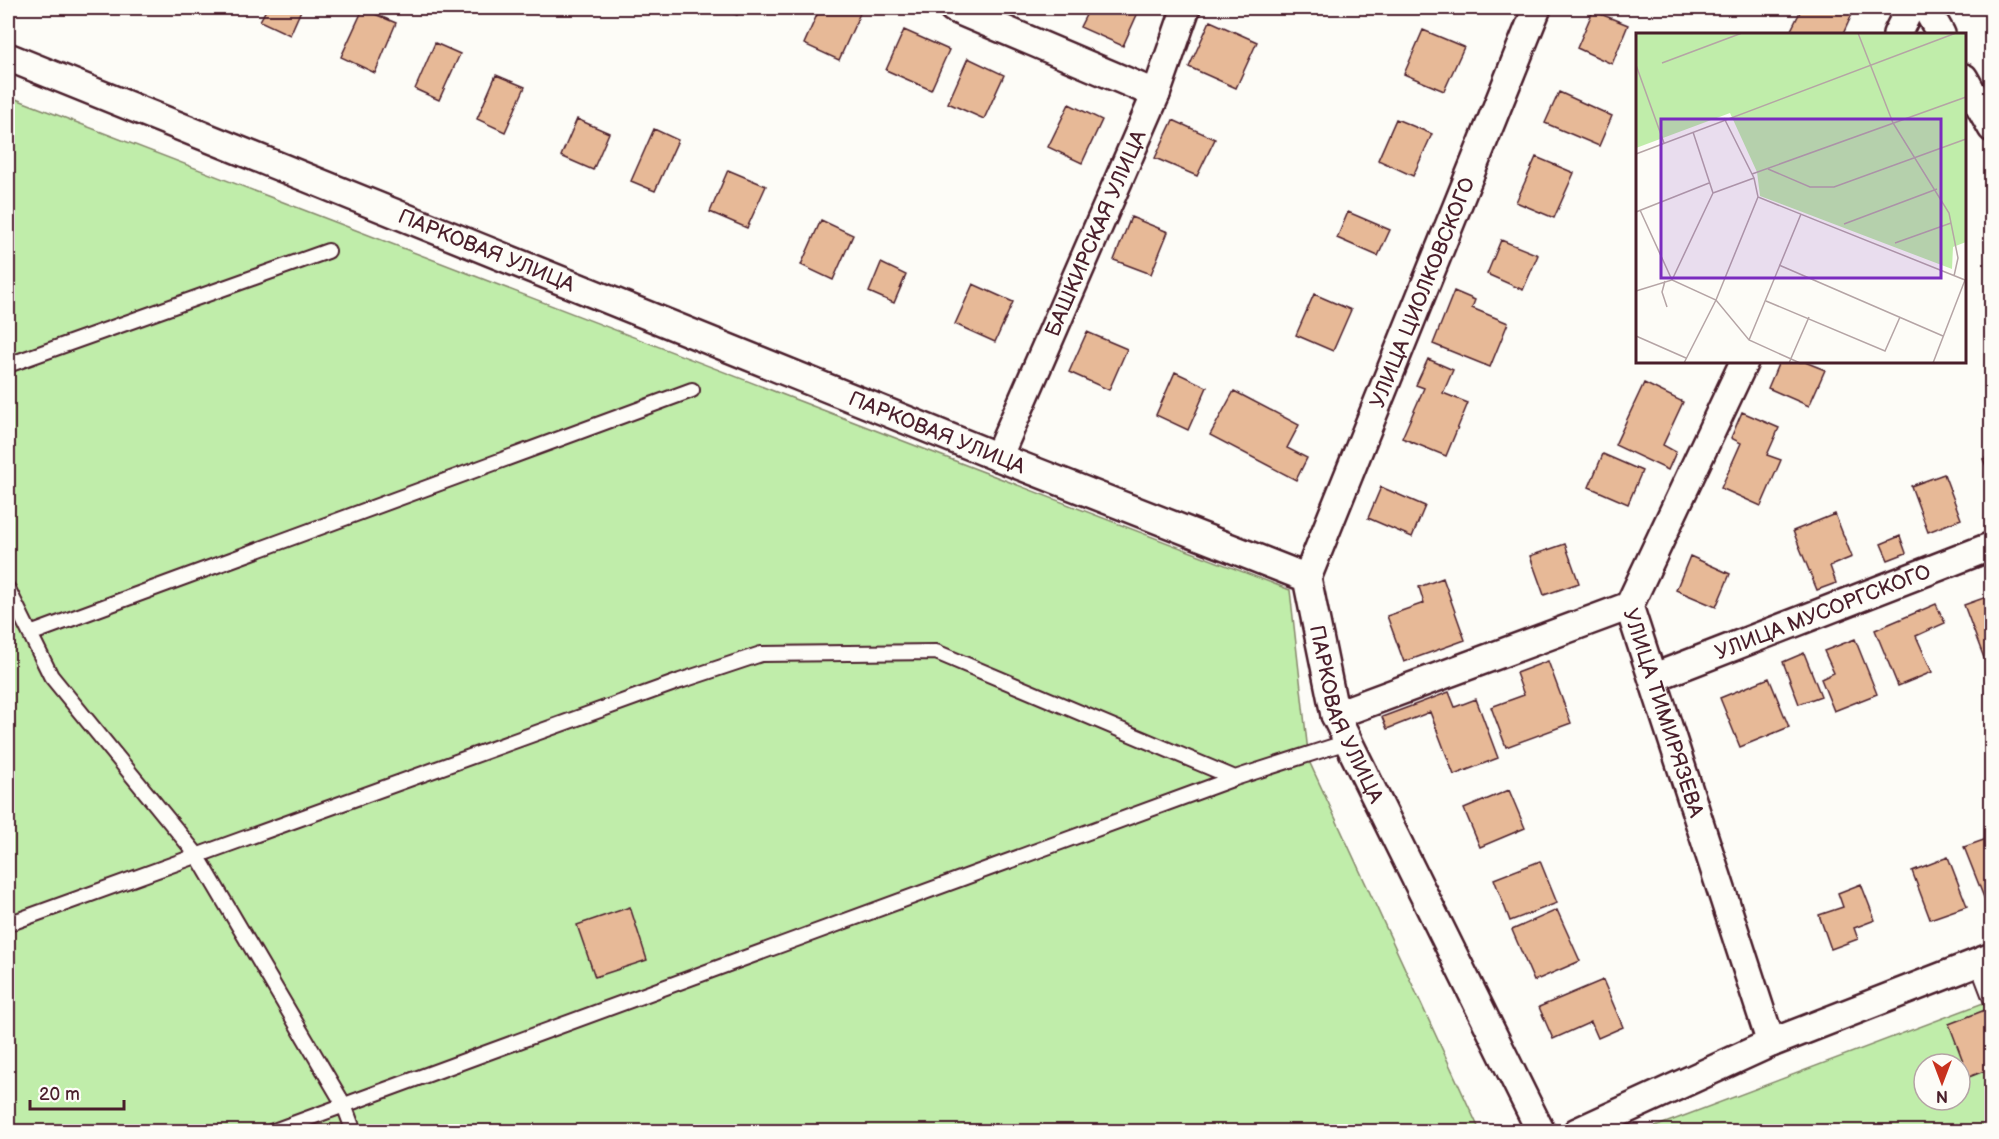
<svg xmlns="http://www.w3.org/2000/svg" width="1999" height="1139" viewBox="0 0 1999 1139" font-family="'Balsamiq Sans',sans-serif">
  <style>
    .green { fill: #c0edaa; stroke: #85866a; stroke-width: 1.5; fill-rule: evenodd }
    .building { fill: #e7b997; stroke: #4a1f2b; stroke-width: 1.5 }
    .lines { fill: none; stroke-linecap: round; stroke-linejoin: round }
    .lane-casing { stroke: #4a1f2b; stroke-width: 18 }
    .street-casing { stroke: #4a1f2b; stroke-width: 32 }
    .lane { stroke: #fdfcf7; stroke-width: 14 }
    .street { stroke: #fdfcf7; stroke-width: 27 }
    .labels { text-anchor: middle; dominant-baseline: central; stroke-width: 6; stroke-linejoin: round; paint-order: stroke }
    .street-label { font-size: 21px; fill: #4a1f2b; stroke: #fdfcf7 }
    .inset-road { fill: none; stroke: #b5a4a5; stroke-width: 1.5 }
    .view { fill: #7b2cbf; fill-opacity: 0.15; stroke: #7b2cbf; stroke-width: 3 }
    .inset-edge { fill: none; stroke: #4a1f2b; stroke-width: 3 }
  </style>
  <rect width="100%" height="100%" fill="#fdfcf7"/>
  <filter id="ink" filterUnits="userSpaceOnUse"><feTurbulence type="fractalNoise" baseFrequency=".0167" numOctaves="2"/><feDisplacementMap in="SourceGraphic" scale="12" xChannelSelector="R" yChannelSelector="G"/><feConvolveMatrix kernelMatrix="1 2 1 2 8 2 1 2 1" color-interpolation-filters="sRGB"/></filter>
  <g filter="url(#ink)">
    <path class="green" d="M8,96L1290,590L1309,761L1480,1131H8Z
      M1991,1000V1131H1644ZM1924,1064H1960V1100H1924Z"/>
    <path class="building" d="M267,8H302L290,35L260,21Z
      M719,8H740L737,15Z
      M820,8H852L861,11L839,60L804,44Z
      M1074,8H1140L1123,46L1080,27L1087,13Z
      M1802,8H1849L1854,10L1843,34H1789Z
      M363,9L396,23L375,73L341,57Z
      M1593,11L1628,25L1612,64L1577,48Z
      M1210,21L1257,42L1236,88L1189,67Z
      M904,30L949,50L931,90L886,70Z
      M1423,30L1464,47L1444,91L1404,74Z
      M435,43L460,54L439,100L415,89Z
      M968,58L1004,75L984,119L948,103Z
      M496,75L525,87L505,132L477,119Z
      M1559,92L1612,116L1599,146L1545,123Z
      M1069,104L1102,120L1082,163L1048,147Z
      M577,119L609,133L593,170L561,156Z
      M1396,119L1432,134L1413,176L1378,160Z
      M1173,120L1215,139L1197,176L1155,158Z
      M654,129L678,140L655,191L631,181Z
      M1536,157L1574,173L1554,218L1516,202Z
      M728,170L766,186L747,228L710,212Z
      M1348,212L1390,230L1378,256L1337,238Z
      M1131,217L1168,232L1151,274L1114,260Z
      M821,220L853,235L833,280L801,265Z
      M1501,240L1538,255L1523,290L1487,274Z
      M881,263L906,275L894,303L869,292Z
      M973,284L1013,302L995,342L955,324Z
      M1454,291L1475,300L1472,308L1508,323L1490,367L1433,344Z
      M1314,294L1351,310L1333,351L1296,335Z
      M1087,332L1127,349L1109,390L1069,372Z
      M1428,359L1453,370L1443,393L1468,403L1446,456L1402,438L1424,388L1416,385Z
      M1779,362H1805L1825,370L1809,406L1768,388Z
      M1175,372L1207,387L1188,430L1156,415Z
      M1644,383L1683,402L1663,445L1676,452L1668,470L1615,445Z
      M1234,391L1299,425L1287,448L1307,458L1296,480L1210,435Z
      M1742,412L1779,428L1767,455L1781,460L1761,506L1721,488L1741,443L1731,438Z
      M1603,454L1642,471L1628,504L1589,487Z
      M1992,456V480L1983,459Z
      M1944,474L1961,519L1928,532L1911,486Z
      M1381,487L1425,506L1412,537L1368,518Z
      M1835,514L1852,557L1830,566L1836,583L1817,590L1793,531Z
      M1900,536L1906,553L1888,560L1881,544Z
      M1565,544L1579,583L1544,595L1530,556Z
      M1690,556L1730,574L1716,607L1676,590Z
      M1443,578L1465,640L1404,662L1387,616L1424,603L1419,587Z
      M1992,595V655L1984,658L1964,605Z
      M1936,604L1945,623L1916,636L1932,672L1898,686L1875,630Z
      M1855,639L1877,694L1834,711L1821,679L1834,673L1824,651Z
      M1804,653L1821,696L1799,704L1783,662Z
      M1548,661L1571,723L1506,747L1491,707L1524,695L1516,673Z
      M1769,678L1789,727L1740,747L1720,698Z
      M1449,692L1455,707L1476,699L1498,758L1454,775L1430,712L1387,729L1382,717Z
      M1509,790L1525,828L1480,847L1464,809Z
      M1992,837V898L1985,900L1964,847Z
      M1948,857L1967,906L1930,919L1912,871Z
      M1540,861L1557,903L1510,921L1494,879Z
      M1861,884L1875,920L1854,928L1858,939L1831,949L1819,915L1843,907L1838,893Z
      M630,907L647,960L595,977L577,925Z
      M1557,910L1580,961L1534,981L1512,930Z
      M1603,980L1623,1027L1598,1038L1591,1022L1553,1039L1539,1007Z
      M1985,1010L1992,1025V1068L1969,1077L1949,1024Z"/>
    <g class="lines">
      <defs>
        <path id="lane" d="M8,365L328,251
          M8,589L51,676L197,855L344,1105L354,1132
          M30,634L692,390
          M8,924L680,681L761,654L936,652L1235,778
          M1977,963L1992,1002
          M271,1132L1235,778L1347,742"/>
        <g id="street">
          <path d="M953,8L1156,94"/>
          <path d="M1926,8L1941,34"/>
          <path d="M1897,34L1910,8"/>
          <path id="s1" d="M8,57L998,457L1307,578L1335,715L1541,1132"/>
          <path d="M1964,78L1992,128"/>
          <path id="s2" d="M1744,362L1629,606L1771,1043"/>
          <path id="s3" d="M998,457L1156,94L1186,8"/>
          <path id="s4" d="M1307,578L1537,8"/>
          <path id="s5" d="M1655,677L1992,546"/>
          <path d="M1335,715L1629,606"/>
          <path d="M1577,1132L1771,1043L1992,957"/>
        </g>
      </defs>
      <use href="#lane" class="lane-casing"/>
      <use href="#street" class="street-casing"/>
      <use href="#lane" class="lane"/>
      <use href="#street" class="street"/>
    </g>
  </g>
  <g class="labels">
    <g class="street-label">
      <text stroke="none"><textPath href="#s3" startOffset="244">БАШКИРСКАЯ УЛИЦА</textPath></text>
      <text stroke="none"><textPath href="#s1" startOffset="516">ПАРКОВАЯ УЛИЦА</textPath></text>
      <text stroke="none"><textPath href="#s4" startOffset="308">УЛИЦА ЦИОЛКОВСКОГО</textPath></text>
      <text stroke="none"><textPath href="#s1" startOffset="1002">ПАРКОВАЯ УЛИЦА</textPath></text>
      <text stroke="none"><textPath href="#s5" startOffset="180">УЛИЦА МУСОРГСКОГО</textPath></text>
      <text stroke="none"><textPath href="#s1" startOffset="1542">ПАРКОВАЯ УЛИЦА</textPath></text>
      <text stroke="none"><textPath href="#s2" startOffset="382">УЛИЦА ТИМИРЯЗЕВА</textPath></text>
    </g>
  </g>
  <g transform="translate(1636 33)">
    <rect width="330" height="330" fill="#fdfcf7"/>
    <path d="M0,0H330V209L317,214L316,236L124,163L121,139L94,80L0,115Z" fill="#c0edaa"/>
    <path class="inset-road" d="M222,0L257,90L313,180L322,225L318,243M26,30L106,0M0,32L28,110M88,85L118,145L122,164L329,247L297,330M0,121L320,0M132,136L174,154H198L330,106M116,141L330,64M77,160L118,145M4,177L36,247L80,267L113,307L164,330M0,179L73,150M208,191L301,156M259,210L315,190M143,232L307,303M29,248L26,259L31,274M0,258L36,247L77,160L57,99M130,268L249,318L264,284M0,303L50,325M113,307L165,181M48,330L80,267L122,164M153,330L173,284"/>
    <path class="view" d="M25,86H305V245H25Z"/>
    <rect width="330" height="330" class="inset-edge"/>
  </g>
  <rect width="1999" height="1139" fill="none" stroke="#fdfcf7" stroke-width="30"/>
  <rect x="15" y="15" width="1969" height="1109" fill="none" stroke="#4a1f2b" stroke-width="2" filter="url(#ink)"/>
  <g transform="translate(1942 1082) rotate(180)"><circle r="28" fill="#fdfcf7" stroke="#b5a4a5" stroke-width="1.5"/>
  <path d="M0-4.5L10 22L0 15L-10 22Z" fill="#c8321e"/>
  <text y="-9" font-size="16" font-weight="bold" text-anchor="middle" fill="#4a1f2b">N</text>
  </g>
  <path d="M30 1100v9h94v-9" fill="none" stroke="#4a1f2b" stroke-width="3"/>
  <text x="39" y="1100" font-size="18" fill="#4a1f2b" stroke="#fdfcf7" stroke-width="4.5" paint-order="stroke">20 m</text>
</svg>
